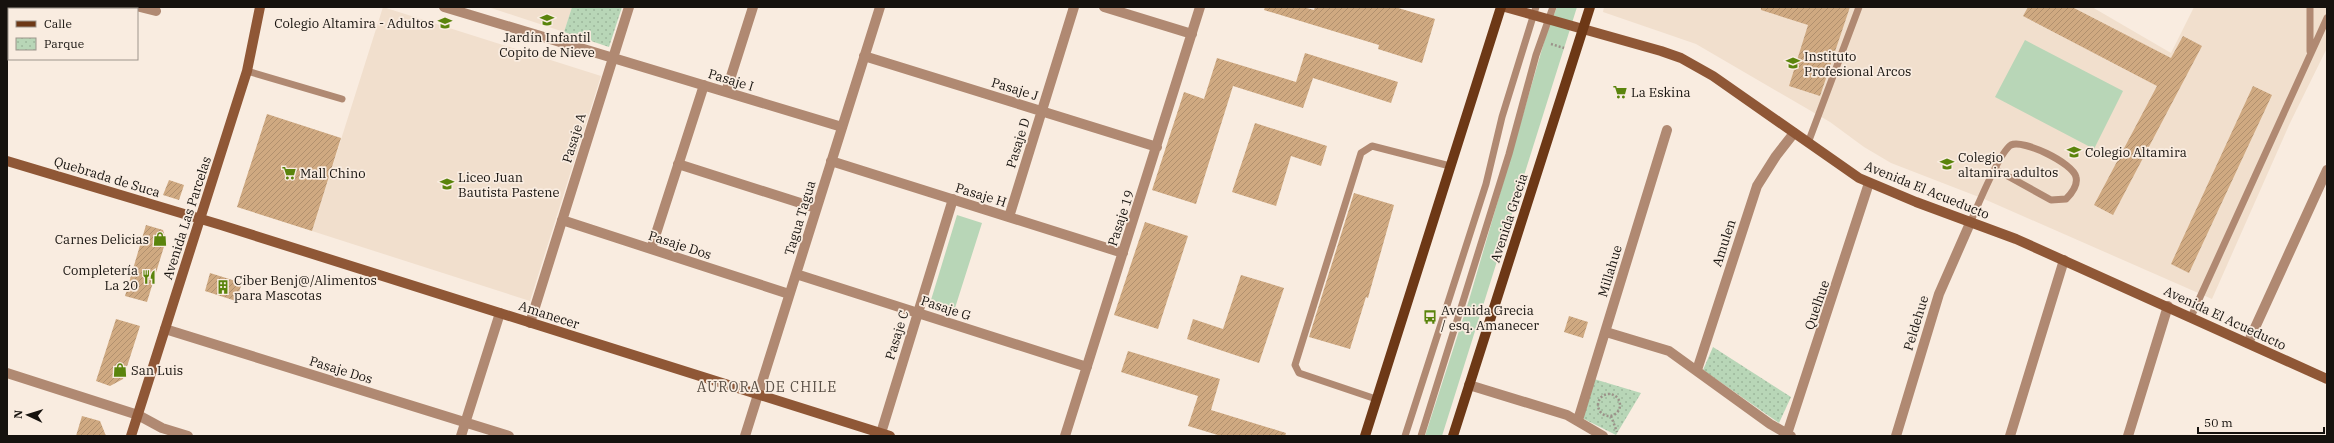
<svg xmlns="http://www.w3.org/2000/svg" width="2334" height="443" viewBox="0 0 2334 443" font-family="'IBM Plex Serif',serif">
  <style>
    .built { fill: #f1dfcd }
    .grass { fill: #b8d6b7 }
    .park { fill: url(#park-dots) }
    .building { fill: url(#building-hatch) }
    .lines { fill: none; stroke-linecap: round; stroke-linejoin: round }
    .path { stroke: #9b9289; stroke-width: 2.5; stroke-dasharray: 2 2; stroke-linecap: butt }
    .lane { stroke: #b08972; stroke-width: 7 }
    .street { stroke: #b08972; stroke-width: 10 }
    .secondary { stroke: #8f5736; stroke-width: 10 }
    .primary { stroke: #6d3816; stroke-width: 10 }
    .labels { text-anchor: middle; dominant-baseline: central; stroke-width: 3.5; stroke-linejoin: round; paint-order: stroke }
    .poi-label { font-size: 13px; fill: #16120e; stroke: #f9ece0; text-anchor: start }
    .street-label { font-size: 13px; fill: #16120e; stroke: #f9ece0 }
    .neighbourhood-label { font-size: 14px; letter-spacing: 1px; fill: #5a5046; stroke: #f9ece0 }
  </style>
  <defs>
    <pattern id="park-dots" width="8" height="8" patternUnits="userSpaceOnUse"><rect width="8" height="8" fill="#b8d6b7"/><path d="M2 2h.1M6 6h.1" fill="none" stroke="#9db79c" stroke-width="1.8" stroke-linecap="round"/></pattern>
    <pattern id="building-hatch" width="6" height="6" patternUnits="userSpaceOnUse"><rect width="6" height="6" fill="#cfa981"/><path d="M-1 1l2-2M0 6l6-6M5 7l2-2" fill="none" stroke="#b1906e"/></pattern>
  </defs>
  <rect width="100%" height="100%" fill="#f9ece0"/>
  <path class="built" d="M383,7L601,76L530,301L312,231Z
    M488,7H572L564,32Z
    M1604,7H2092L2171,53L2194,7H2327V48L2290,123L2212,299L1984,199L1891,163L1864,147L1830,122L1696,44L1603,12Z"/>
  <path class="grass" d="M1557,7H1577L1442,436H1425L1469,300L1547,32Z
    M2025,40L2123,91L2094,149L1995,97Z
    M957,215L982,223L955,308L931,300Z"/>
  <path class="park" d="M572,7H622L609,47L564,32Z
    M1713,347L1791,397L1779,423L1703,370Z
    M1594,379L1641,393L1616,435L1582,418Z"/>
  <path class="building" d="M1265,7H1303L1314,10L1315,7H1395L1435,19L1422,63L1378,49L1379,45L1264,10Z
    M1761,7H1850L1820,96L1789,86L1808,25L1761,10Z
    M2028,7H2072L2171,58L2183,36L2202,46L2113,215L2094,205L2157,86L2023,16Z
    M1305,53L1398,82L1391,103L1313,78L1303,108L1233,86L1196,204L1152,190L1184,92L1204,99L1217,58L1296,82Z
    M2253,86L2272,95L2189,273L2171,264Z
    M267,114L341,138L312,231L237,207Z
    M1255,123L1327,146L1321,166L1291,156L1276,206L1232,192Z
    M169,180L184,185L179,200L163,195Z
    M1354,193L1394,205L1368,298L1366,297L1350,349L1309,337Z
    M1145,222L1188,236L1158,329L1114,315Z
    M146,225L163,230L166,240L147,302L125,296Z
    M210,273L242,283L236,301L205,291Z
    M1241,275L1284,288L1259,363L1187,339L1193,319L1223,329Z
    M1569,316L1588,322L1583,338L1564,332Z
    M116,319L140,326L123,379L110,386L96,381Z
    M1128,351L1220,379L1211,410L1286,433L1285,436H1221L1188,426L1198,396L1121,372Z
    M82,416L100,421L106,436H76Z"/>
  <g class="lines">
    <path class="path" d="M1551,44L1564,48
      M1598 405a11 11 0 1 1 22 0a11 11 0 1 1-22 0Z
      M1611,416L1617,432"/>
    <path class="lane" d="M2310,51V7
      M247,71L342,99
      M1808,143L1859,7
      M1971,221C1977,207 2000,151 2011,145C2023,139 2073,163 2076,177C2078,185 2072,193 2066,199L2051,200L1995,169
      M2191,317L2327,18
      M1376,399L1299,373L1295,365L1361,153L1372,146L1450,166
      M1405,436L1486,184L1502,117L1536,7
      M1421,436L1509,154L1536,55L1553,7"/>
    <path class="street" d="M140,7L156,11
      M444,7L842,127
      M1104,7L1192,34
      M864,56L1157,147
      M726,92L753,7
      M831,161L1123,253
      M678,164L816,208
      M1009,217L1074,7
      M562,220L789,294
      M651,249L704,85
      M796,274L1087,367
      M530,323L629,7
      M165,329L509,436
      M1606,332L1669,351L1770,424L1791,436
      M2248,343L2327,170
      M1697,370L1757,186L1776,156L1794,133
      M7,373L138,415L162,428L188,436
      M1469,385L1567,415L1603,436
      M1578,420L1667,130
      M881,433L953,199
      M1787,434L1869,183
      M461,436L500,313
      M745,436L880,7
      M1065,436L1200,7
      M1896,436L1939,294L1971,221
      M2010,436L2064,260
      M2128,436L2168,306"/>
    <path class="secondary" d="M1505,7L1661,51L1681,58L1713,76L1859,178L1916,202L2016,239L2327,379
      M7,161L221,225L890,436
      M131,436L247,71L260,7"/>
    <path class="primary" d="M1365,436L1501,7
      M1453,436L1590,7"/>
  </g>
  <defs>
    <symbol id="school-bare" viewBox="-9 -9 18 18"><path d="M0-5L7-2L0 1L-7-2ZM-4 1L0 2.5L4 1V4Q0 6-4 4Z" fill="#5a840c" stroke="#f9ece0" stroke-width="2.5" paint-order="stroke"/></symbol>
    <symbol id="university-bare" viewBox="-9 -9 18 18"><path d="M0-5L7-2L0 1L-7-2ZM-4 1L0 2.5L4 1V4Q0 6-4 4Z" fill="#5a840c" stroke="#f9ece0" stroke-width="2.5" paint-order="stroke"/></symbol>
    <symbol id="supermarket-bare" viewBox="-9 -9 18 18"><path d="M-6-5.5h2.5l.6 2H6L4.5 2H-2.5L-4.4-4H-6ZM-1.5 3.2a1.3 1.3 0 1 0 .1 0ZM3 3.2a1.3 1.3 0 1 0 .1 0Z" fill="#5a840c" stroke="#f9ece0" stroke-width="2.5" paint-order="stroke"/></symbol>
    <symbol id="shop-bare" viewBox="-9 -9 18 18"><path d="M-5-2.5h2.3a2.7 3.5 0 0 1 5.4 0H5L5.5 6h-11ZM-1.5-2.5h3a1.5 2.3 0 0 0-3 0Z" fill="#5a840c" stroke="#f9ece0" stroke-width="2.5" paint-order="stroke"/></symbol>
    <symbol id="restaurant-bare" viewBox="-9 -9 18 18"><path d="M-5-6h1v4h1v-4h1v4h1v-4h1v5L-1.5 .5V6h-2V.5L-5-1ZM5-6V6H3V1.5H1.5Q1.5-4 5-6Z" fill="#5a840c" stroke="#f9ece0" stroke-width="2.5" paint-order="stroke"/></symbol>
    <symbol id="building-bare" viewBox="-9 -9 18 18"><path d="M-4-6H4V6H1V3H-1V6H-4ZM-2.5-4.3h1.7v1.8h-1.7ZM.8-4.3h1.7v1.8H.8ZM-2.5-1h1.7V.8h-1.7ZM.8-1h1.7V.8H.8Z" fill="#5a840c" stroke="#f9ece0" stroke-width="2.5" paint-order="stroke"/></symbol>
    <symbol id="bus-bare" viewBox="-9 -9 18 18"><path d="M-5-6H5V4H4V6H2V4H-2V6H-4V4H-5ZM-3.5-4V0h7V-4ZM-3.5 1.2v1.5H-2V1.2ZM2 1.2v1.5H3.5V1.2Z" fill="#5a840c" stroke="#f9ece0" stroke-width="2.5" paint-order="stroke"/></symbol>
  </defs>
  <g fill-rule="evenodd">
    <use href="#school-bare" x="537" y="10" width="20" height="20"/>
    <use href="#school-bare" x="435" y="13" width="20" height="20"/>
    <use href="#university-bare" x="1783" y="53" width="20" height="20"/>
    <use href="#supermarket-bare" x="1610" y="82" width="20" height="20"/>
    <use href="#school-bare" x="2064" y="142" width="20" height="20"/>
    <use href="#school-bare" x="1937" y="154" width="20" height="20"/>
    <use href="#supermarket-bare" x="279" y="163" width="20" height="20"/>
    <use href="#school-bare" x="437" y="174" width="20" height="20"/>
    <use href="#shop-bare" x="150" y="229" width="20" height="20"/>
    <use href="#restaurant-bare" x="139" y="267" width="20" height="20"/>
    <use href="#building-bare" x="213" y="277" width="20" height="20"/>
    <use href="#bus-bare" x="1420" y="307" width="20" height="20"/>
    <use href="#shop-bare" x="110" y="360" width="20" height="20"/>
  </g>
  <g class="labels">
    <g class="poi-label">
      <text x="434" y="23" text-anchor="end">Colegio Altamira - Adultos</text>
      <text x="547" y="37" text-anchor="middle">Jardín Infantil<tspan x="547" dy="15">Copito de Nieve</tspan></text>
      <text x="1804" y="56">Instituto<tspan x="1804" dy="15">Profesional Arcos</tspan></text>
      <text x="1631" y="92">La Eskina</text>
      <text x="2085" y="152">Colegio Altamira</text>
      <text x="1958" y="157">Colegio<tspan x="1958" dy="15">altamira adultos</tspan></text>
      <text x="300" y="173">Mall Chino</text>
      <text x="458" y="177">Liceo Juan<tspan x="458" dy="15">Bautista Pastene</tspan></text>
      <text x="149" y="239" text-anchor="end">Carnes Delicias</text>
      <text x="138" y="270" text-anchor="end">Completería<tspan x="138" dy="15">La 20</tspan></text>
      <text x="234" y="280">Ciber Benj@/Alimentos<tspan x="234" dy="15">para Mascotas</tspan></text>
      <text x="1441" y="310">Avenida Grecia<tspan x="1441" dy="15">/ esq. Amanecer</tspan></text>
      <text x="131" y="370">San Luis</text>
    </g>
    <g class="street-label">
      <text transform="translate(731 80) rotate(17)">Pasaje I</text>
      <text transform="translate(1015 89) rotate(17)">Pasaje J</text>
      <text transform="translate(574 138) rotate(-73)">Pasaje A</text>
      <text transform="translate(1018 143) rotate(-73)">Pasaje D</text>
      <text transform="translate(107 177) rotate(17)">Quebrada de Suca</text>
      <text transform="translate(1927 190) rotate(22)">Avenida El Acueducto</text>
      <text transform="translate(981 195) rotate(17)">Pasaje H</text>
      <text transform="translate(187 218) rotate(-72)">Avenida Las Parcelas</text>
      <text transform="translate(800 218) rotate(-73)">Tagua Tagua</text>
      <text transform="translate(1121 218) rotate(-72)">Pasaje 19</text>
      <text transform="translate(1509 218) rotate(-72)">Avenida Grecia</text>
      <text transform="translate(1724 243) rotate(-72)">Amulen</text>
      <text transform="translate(680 245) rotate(18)">Pasaje Dos</text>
      <text transform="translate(1610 271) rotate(-73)">Millahue</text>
      <text transform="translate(1817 305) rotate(-71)">Quelhue</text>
      <text transform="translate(946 308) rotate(18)">Pasaje G</text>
      <text transform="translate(549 315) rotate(18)">Amanecer</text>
      <text transform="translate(2225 318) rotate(25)">Avenida El Acueducto</text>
      <text transform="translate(1916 323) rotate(-73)">Peldehue</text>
      <text transform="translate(897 335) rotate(-73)">Pasaje C</text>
      <text transform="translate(341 370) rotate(17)">Pasaje Dos</text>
    </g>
    <g class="neighbourhood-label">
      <text x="767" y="387">AURORA DE CHILE</text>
    </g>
  </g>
  <rect width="2334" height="443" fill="none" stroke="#16120e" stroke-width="16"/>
  <rect x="8" y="8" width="130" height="52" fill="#f9ece0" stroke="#9e958c"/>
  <rect x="16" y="21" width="20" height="6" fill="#6d3816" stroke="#9e958c"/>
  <text x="44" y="28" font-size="12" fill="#16120e">Calle</text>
  <rect x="16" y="38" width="20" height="12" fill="url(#park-dots)" stroke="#9e958c"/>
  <text x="44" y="48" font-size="12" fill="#16120e">Parque</text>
  <g transform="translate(28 415) rotate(274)" stroke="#f9ece0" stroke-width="3" paint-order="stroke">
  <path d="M0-3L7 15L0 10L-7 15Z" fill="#16120e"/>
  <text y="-6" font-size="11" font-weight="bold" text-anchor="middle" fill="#16120e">N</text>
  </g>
  <path d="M2198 427v6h126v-6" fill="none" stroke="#16120e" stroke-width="2"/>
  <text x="2204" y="427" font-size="12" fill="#16120e" stroke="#f9ece0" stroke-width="3" paint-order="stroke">50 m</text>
</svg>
